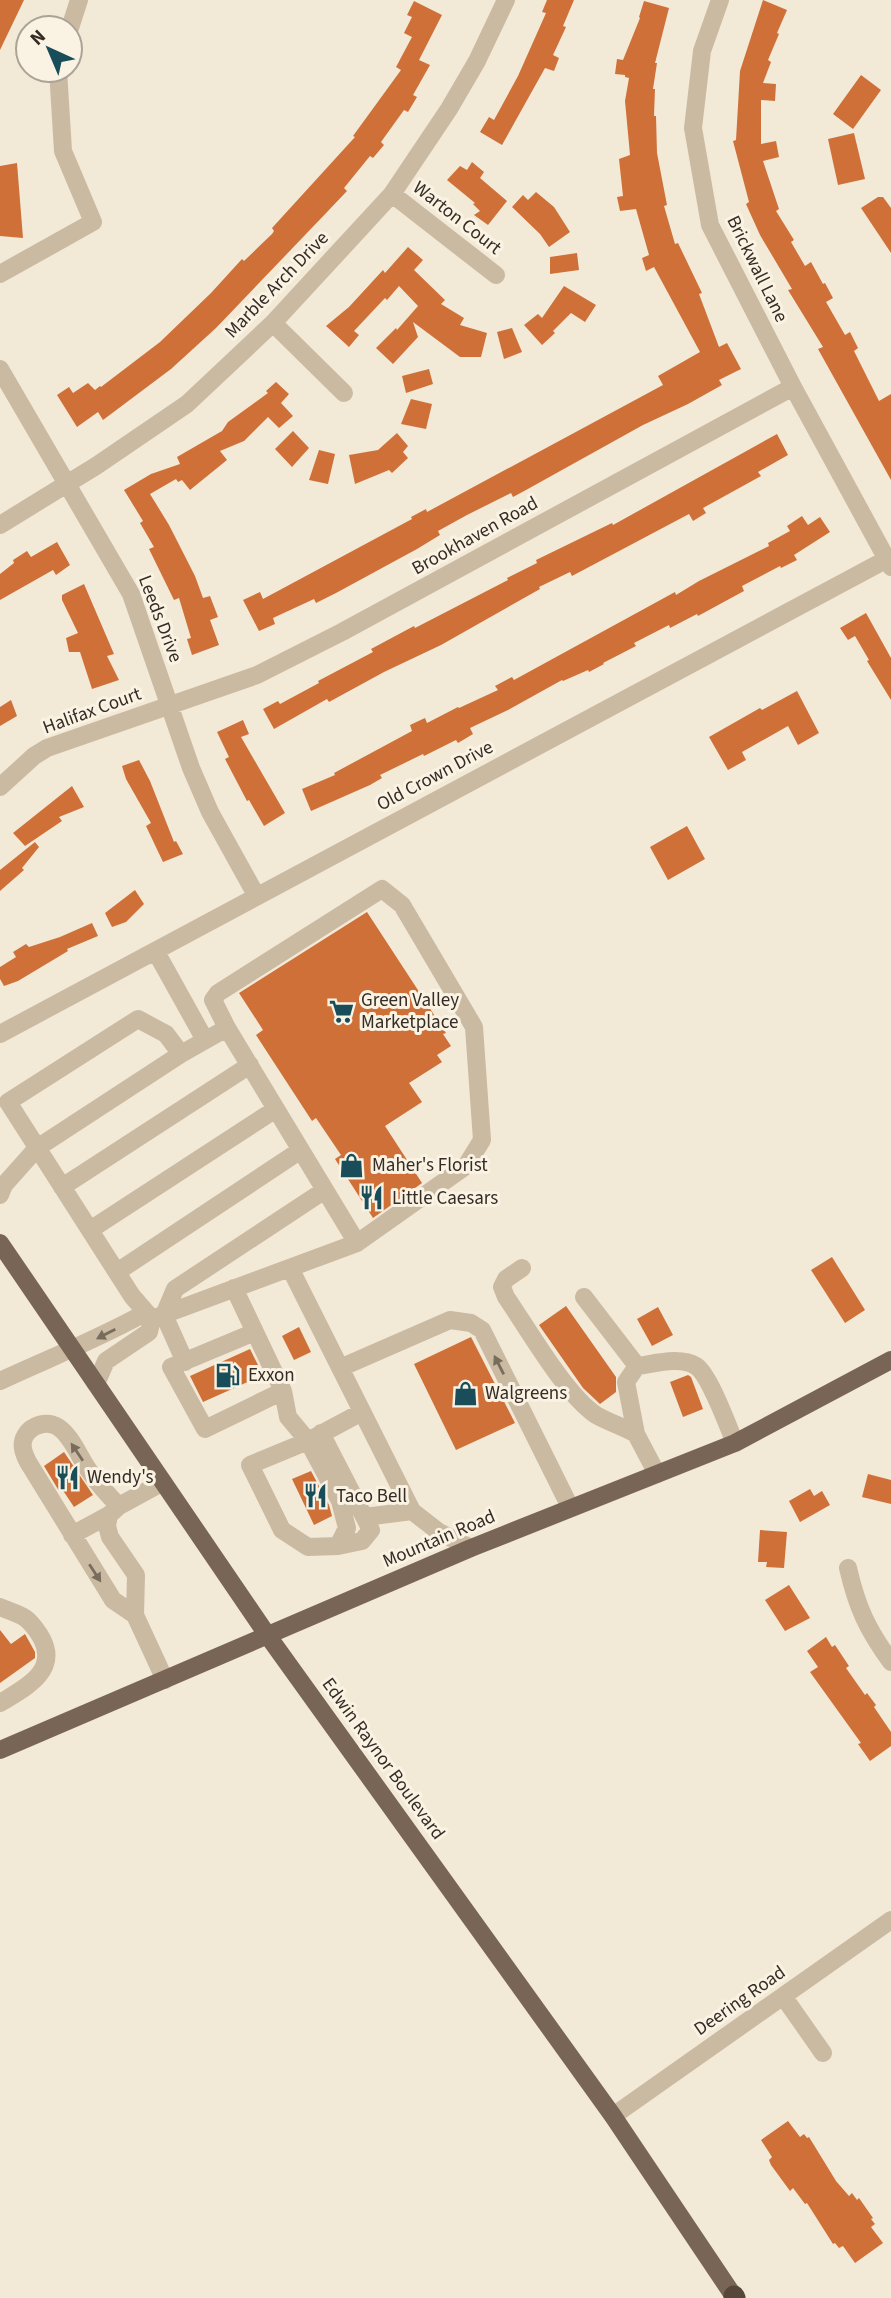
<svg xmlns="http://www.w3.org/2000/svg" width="891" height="2298" viewBox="0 0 891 2298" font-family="'Source Sans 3',sans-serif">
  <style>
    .building { fill: #cf7039 }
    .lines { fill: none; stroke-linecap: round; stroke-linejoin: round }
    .minor { stroke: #cbbaa2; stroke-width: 18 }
    .major { stroke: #796555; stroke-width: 18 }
    .highway { stroke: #57473b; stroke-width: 21 }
    .oneway { fill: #786c5d }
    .labels { text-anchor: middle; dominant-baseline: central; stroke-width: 6; stroke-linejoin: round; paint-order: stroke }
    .street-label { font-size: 19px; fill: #352c25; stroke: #faf3e3 }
    .poi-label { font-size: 19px; fill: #352c25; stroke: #faf3e3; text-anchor: start }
  </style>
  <rect width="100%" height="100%" fill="#f3e9d7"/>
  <path class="building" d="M0,0H24L0,50Z
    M547,0H574L563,26L566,27L553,55L559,58L554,71L545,68L502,145L480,132L489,117L494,120L518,76L546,13L542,12Z
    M763,0L787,10L777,33L779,34L768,60L771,62L763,83L776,84L775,101L761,100V144L776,141L779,157L763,161L779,209L776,211L794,240L791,242L805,266L811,262L823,284L825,283L833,298L826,302L845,335L850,332L858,348L854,351L879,401L891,394V480L818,349L823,347L788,290L792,289L760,235L746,204L749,202L733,141L736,140L740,71Z
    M414,1L442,15L419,60L430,65L413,95L417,97L408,112L404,110L381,142L384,145L373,158L370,156L344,188L347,191L328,211L216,328L171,369L103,420L98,412L77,427L57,395L69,387L73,393L88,383L95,390L100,386L101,387L160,342L211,293L242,259L244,261L272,234L274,231L272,228L355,137L353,136L401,70L396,67L412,37L404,33L412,17L407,15Z
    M644,1L669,8L655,63H657L653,89H655L654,116H656L657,153L667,205L664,206L675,244L678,243L702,293L699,294L719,347L727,343L741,369L719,380L722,385L688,404L643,425L526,490L513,497L511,493L467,515L438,531L440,535L417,549L336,593L316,603L314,599L273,618L275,624L259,631L243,600L260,592L263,599L412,519L411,517L426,509L427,512L663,385L658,376L700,352L654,267L646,271L642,258L649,255L636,209L620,211L617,197L623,196L619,159L630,155L625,101L629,78L625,77V75L615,74L617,59L623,60L640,18L639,17Z
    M861,75L881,90L853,129L833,114Z
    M854,133L865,179L838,185L828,139Z
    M472,162L484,172L480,178L507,201L488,225L474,215L480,211L473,204L475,203L447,180L460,166L467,170Z
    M17,163L23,238L0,236V166Z
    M536,192L554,207L570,232L549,247L540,234L512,207L523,195L528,200Z
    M878,197H883L891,208V253L861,208Z
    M408,247L423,260L414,270L445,300L441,304L464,318L460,325L487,333L481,357H460L413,322L418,337L393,364L376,348L396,328L397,330L418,306L399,286L387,300L385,298L354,331L359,335L349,347L326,326L349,307L383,270L385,273Z
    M577,253L579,270L550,274V257Z
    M564,286L596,305L585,322L571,313L553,331L555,333L542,345L524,325L538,314L542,318Z
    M512,328L522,352L504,359L497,332Z
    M429,369L433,384L406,393L402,376Z
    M276,382L289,394L281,403L293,416L279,428L268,417L244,441L220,451L227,460L190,490L182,480L178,482L176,479L150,494L169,525L195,576L203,598L210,596L218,617L210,620L219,645L192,655L187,639L191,638L179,598L174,600L149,549L154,547L140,523L143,521L124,490L151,474L180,464L177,457L222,431L228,422L268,393L266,391Z
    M411,399L432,404L426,429L401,424Z
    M293,431L309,448L292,467L275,449Z
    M397,433L408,446L403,452L408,458L392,473L389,470L355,484L349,455L378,450Z
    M777,434L788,455L758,472L761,476L703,508L706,513L693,521L689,514L572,576L570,572L539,587L540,589L441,645L384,672L329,702L327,699L274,729L263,709L278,701L280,704L319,683L318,681L373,652L371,649L414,626L415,628L508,580L507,578L537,563L536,560L612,523L613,525Z
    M319,450L335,454L328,484L309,480Z
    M802,516L808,525L820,517L830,532L794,555L797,560L781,568L780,566L742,586L744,591L698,616L697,614L670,628L669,625L634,643L636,646L603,663L604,664L589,672L588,670L563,681L562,680L508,710L470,728L473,734L458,743L456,740L424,756L423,754L380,775L382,778L370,785L311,811L302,789L335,775L334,773L412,731L410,725L425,718L427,723L458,707L459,708L498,690L495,686L512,677L514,680L675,592L676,595L699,581L769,546L768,543L790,531L787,526Z
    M57,542L70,565L56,575L53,570L0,600V574L14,563L13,560L27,551L31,557Z
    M84,584L114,654L107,656L119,680L92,689L80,652H69L66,638L78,633L62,600V595Z
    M866,613L891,658V700L867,661L869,660L855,636L848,640L840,628Z
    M797,691L819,733L798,745L788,726L742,752L746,760L728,770L709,737L760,708L762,710Z
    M11,700L17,716L0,726V707Z
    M243,720L249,734L241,737L285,813L264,826L249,800L247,801L225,759L229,757L217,732Z
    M139,760L150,781L174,842L176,841L183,854L163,862L146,826L151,823L126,779L122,766Z
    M72,786L84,807L59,817L62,821L25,846L13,833Z
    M687,826L705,859L668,880L650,847Z
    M35,842L39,847L22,868L24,870L0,891V870Z
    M135,890L144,904L126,922L112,927L105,913Z
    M367,912L446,1033L443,1034L451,1046L437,1055L442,1062L409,1083L422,1102L385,1126L422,1183L373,1218L335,1159L341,1155L316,1118L312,1121L256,1035L263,1030L239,993Z
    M92,923L98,936L67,949L68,951L18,981L4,986L0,979V967L16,957L13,952L26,944L29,947L60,937Z
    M832,1257L865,1310L845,1323L811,1270Z
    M566,1306L616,1377V1392L600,1404L583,1388L539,1325Z
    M658,1307L673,1335L652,1346L637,1319Z
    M299,1327L311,1352L294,1360L282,1336Z
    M471,1337L515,1423L456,1450L414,1364Z
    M250,1349L263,1375L203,1402L190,1376Z
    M688,1375L691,1377L703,1409L683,1417L670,1382Z
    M64,1452L93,1495L74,1507L62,1489L59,1491L44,1466Z
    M311,1471L329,1505L332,1516L314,1525L292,1479Z
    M868,1474L891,1480V1504L862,1497Z
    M810,1489L814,1496L822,1491L830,1505L800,1522L789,1501Z
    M760,1530L787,1532L784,1568L766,1567L767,1562H758Z
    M789,1585L810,1618L785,1631L765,1600Z
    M0,1630L11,1644L25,1634L35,1652V1658L0,1683Z
    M826,1637L832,1647L835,1645L849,1666L846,1668L865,1695L867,1693L876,1705L874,1707L891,1732V1746L870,1761L858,1744L861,1743L810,1672L818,1667L807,1651Z
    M788,2121L800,2137L804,2134L807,2138L809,2137L836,2181L849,2196L852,2193L857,2200L859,2198L873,2218L871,2219L875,2224L871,2227L883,2243L855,2263L843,2246L839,2248L835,2243L833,2244L807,2203L805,2204L793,2188L790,2191L771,2165L769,2160L772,2157L761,2140Z"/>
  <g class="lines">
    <path class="minor" d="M720,0L702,51L693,128L710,225L793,387L891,567
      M70,28L79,0
      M392,194L496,275
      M0,274L93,222L63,151L58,70
      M273,323L344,393
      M0,369L131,594L191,768L210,812L256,895
      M0,525L96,466L187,404L273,323L392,194L449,109L477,61L506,0
      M0,787L34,756L47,748L257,675L342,632L793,387
      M156,952L205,1040
      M227,1028L181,1054L166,1034L138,1019L8,1102L132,1296L152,1319L357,1243L227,1028L213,1000L218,993L382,889L402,905L474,1027L482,1140L466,1166L357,1243
      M0,1034L891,557
      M62,1187L250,1065
      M0,1195L4,1185L37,1148L181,1054
      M90,1230L276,1109
      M290,1268L412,1511L439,1532L471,1548
      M522,1268L506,1279L502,1287L506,1297C528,1329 565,1394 596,1415C608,1422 624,1427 636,1434
      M117,1272L301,1150
      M234,1288L283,1391L205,1429L171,1367L255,1332
      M584,1297L637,1366
      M185,1362L164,1315L175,1289L325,1190
      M340,1368L450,1320L471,1323L482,1330L570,1507
      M0,1381C47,1359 96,1340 141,1315L152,1319L149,1332L106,1361L96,1384
      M283,1391L288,1417L308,1441L250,1465L282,1530L308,1547L338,1546L362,1541L371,1530L321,1433
      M657,1474L636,1434L626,1382L637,1366C654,1364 680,1356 696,1366C709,1374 728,1426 735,1443
      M163,1482L119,1506L109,1515L107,1526L110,1537L136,1575L135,1615L165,1680
      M119,1506C108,1495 98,1484 90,1472C80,1459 72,1436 58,1427C47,1420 31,1425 25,1436C20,1445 24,1454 28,1462L113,1600L135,1615
      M365,1517L412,1511
      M72,1535L109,1515
      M338,1546L347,1528L340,1501L308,1441L362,1412
      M848,1568C857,1607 867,1629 891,1662
      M0,1607C8,1611 18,1613 25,1618C31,1622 39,1633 42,1639C59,1672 23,1689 0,1703
      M783,1996L823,2053
      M613,2116L891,1920"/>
    <path class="major" d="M0,1243L268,1636L613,2116L735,2298
      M0,1750L471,1548L735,1443L891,1360"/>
    <path class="highway" d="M734,2296L735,2298"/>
  </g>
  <defs><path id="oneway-solid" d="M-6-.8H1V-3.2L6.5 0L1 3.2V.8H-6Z" transform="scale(1.75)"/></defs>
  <g class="oneway">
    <use href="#oneway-solid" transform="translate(106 1334) rotate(153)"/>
    <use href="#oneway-solid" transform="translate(499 1365) rotate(-117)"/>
    <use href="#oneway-solid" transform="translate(77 1452) rotate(-124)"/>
    <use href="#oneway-solid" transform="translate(95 1573) rotate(57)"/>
  </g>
  <defs>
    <symbol id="supermarket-bare" viewBox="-9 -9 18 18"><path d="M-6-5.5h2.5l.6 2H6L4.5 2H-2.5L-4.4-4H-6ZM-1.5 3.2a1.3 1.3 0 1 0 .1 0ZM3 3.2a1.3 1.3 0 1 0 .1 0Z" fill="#184d59" stroke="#faf3e3" stroke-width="2.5" paint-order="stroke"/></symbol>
    <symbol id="shop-bare" viewBox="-9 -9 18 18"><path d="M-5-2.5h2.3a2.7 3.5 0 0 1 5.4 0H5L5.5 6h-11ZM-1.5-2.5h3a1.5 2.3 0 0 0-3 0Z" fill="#184d59" stroke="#faf3e3" stroke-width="2.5" paint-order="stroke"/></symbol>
    <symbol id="restaurant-bare" viewBox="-9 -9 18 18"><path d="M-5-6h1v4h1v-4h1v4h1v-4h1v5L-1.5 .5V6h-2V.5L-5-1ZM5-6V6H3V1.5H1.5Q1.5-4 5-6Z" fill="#184d59" stroke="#faf3e3" stroke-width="2.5" paint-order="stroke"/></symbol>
    <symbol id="fuel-bare" viewBox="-9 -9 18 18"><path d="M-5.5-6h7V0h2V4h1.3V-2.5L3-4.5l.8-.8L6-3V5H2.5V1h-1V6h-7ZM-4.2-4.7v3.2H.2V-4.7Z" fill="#184d59" stroke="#faf3e3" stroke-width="2.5" paint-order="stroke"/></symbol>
  </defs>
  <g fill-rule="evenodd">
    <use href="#supermarket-bare" x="324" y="994" width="35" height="35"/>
    <use href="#shop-bare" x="334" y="1148" width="35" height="35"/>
    <use href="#restaurant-bare" x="354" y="1180" width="35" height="35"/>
    <use href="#fuel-bare" x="210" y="1358" width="35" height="35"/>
    <use href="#shop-bare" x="448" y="1376" width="35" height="35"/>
    <use href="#restaurant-bare" x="50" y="1460" width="35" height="35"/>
    <use href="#restaurant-bare" x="298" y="1478" width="35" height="35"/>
  </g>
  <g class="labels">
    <g class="street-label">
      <text transform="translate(457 218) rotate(38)">Warton Court</text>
      <text transform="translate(757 269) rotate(64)">Brickwall Lane</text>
      <text transform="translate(277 285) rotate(-46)">Marble Arch Drive</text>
      <text transform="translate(475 536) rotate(-29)">Brookhaven Road</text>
      <text transform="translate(160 619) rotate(69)">Leeds Drive</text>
      <text transform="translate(92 711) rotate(-20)">Halifax Court</text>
      <text transform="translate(435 776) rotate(-28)">Old Crown Drive</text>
      <text transform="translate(439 1539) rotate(-23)">Mountain Road</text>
      <text transform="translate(383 1759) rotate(54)">Edwin Raynor Boulevard</text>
      <text transform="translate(740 2001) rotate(-35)">Deering Road</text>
    </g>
    <g class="poi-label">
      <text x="361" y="1000">Green Valley<tspan x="361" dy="22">Marketplace</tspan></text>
      <text x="372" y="1165">Maher's Florist</text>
      <text x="392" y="1198">Little Caesars</text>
      <text x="248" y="1375">Exxon</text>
      <text x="485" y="1393">Walgreens</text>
      <text x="87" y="1477">Wendy's</text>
      <text x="336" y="1496">Taco Bell</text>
    </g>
  </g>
  <g transform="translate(49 49) rotate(316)"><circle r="33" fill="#faf3e3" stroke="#aba397" stroke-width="2"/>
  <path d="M0-5L12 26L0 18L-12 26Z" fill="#184d59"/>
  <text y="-10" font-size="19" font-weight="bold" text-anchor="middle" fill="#352c25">N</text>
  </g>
</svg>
